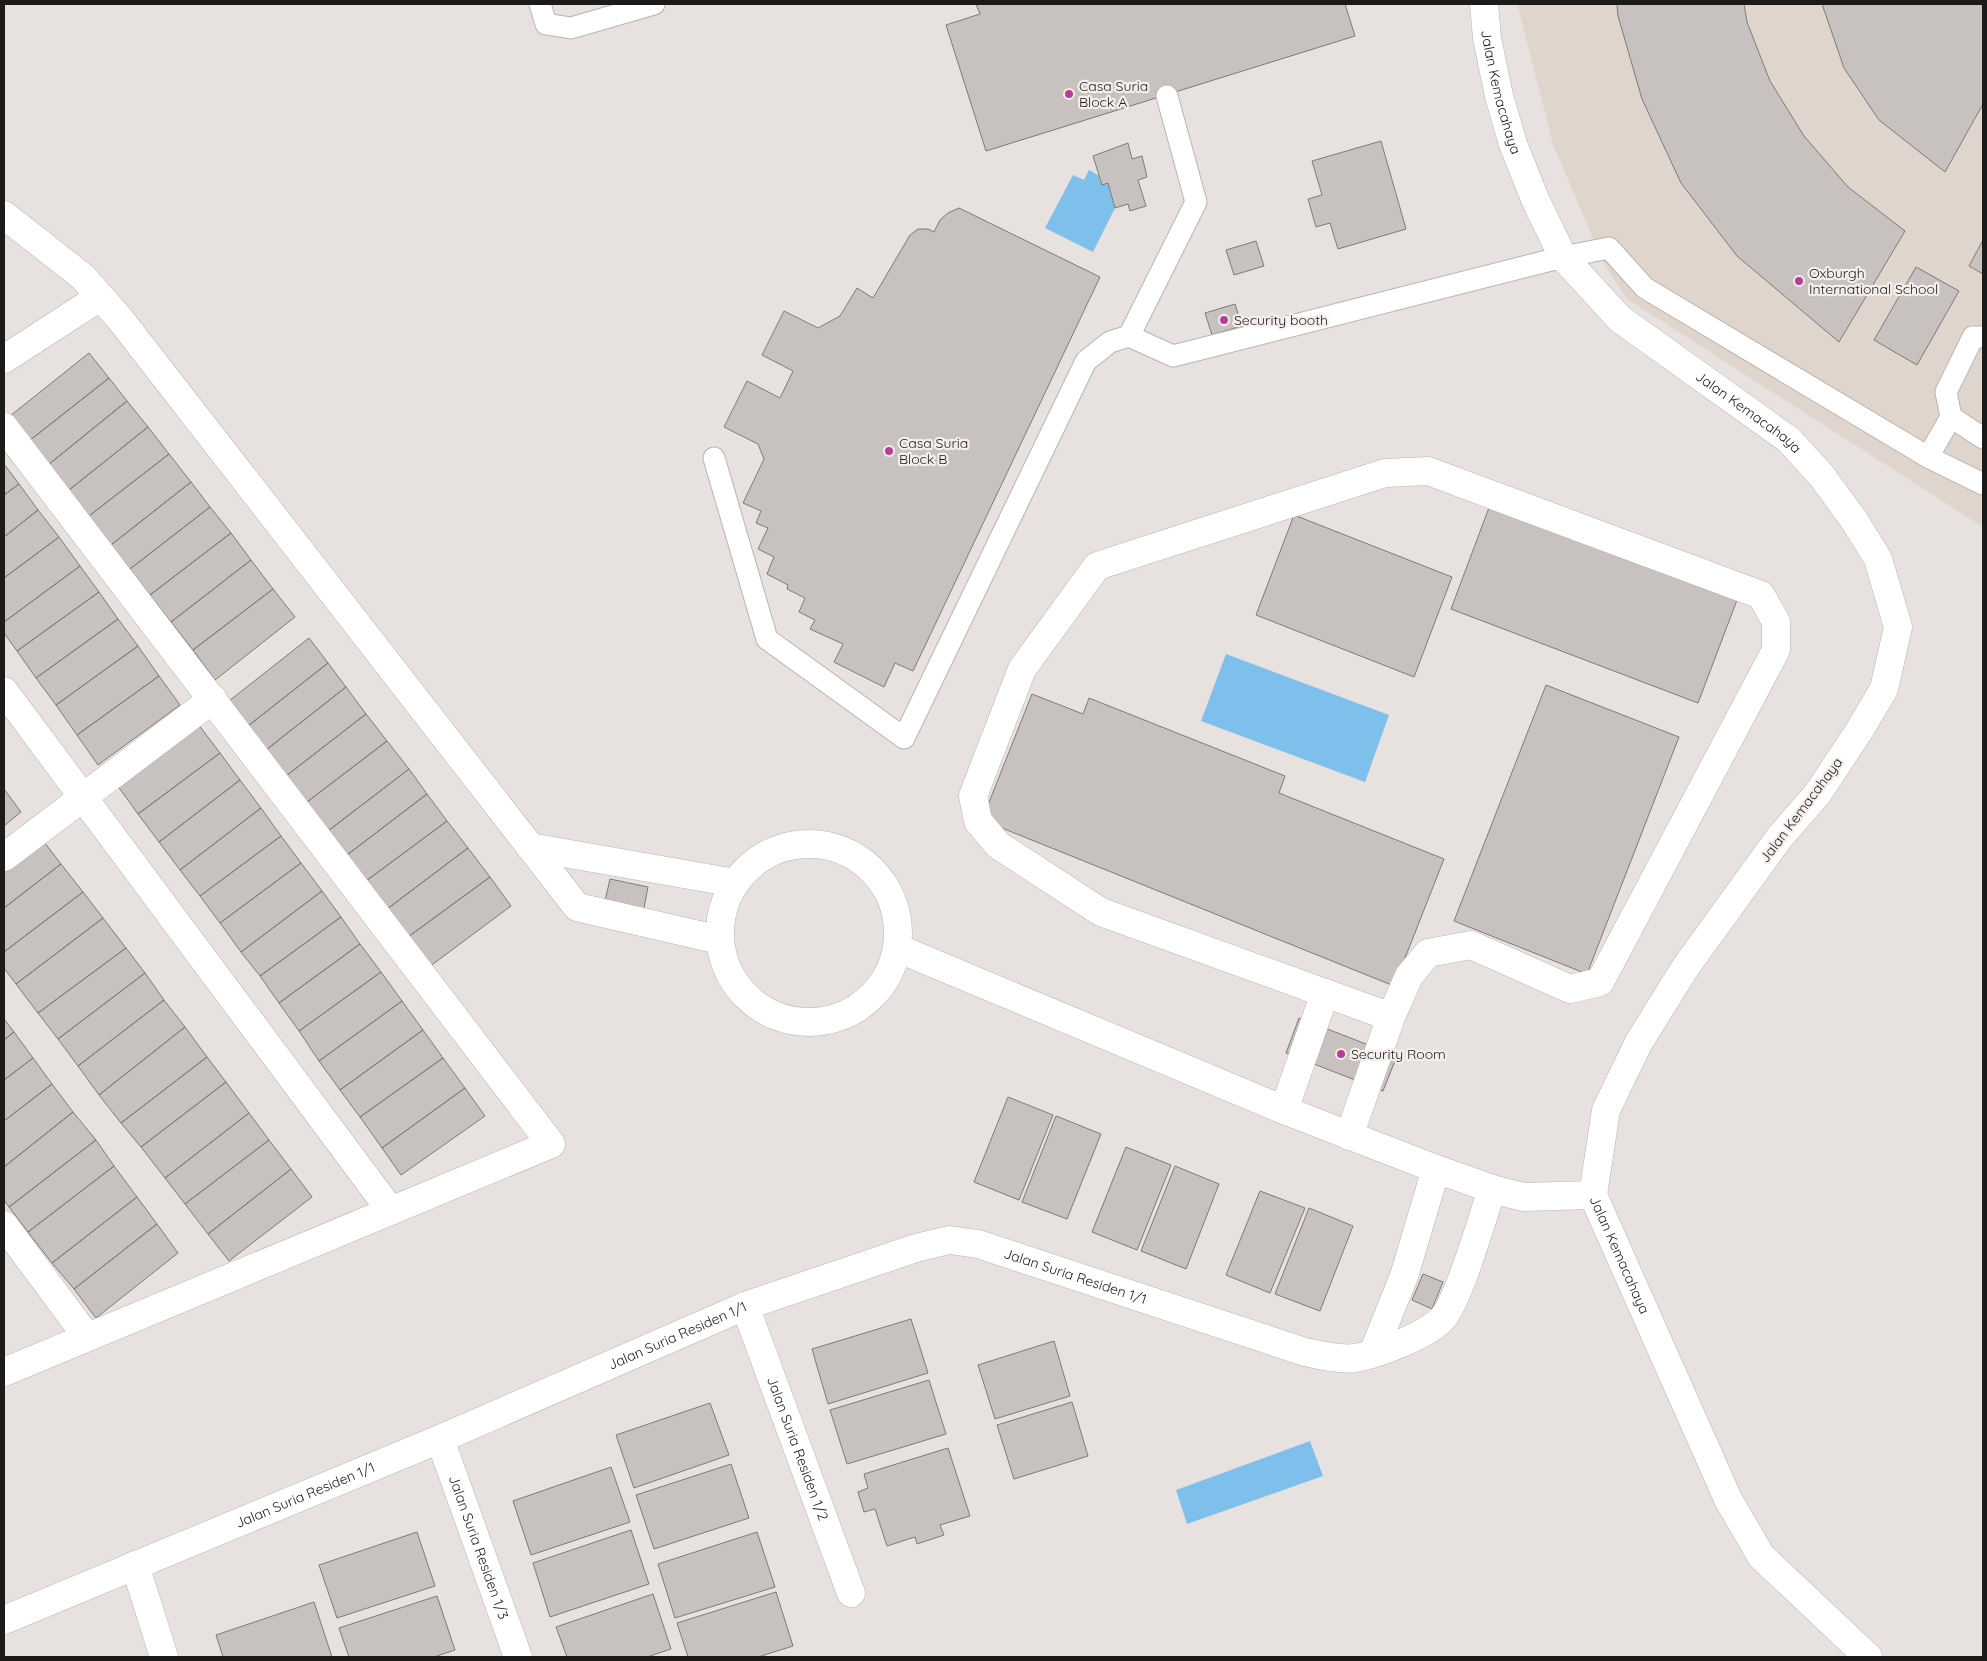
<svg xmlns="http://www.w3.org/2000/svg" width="1987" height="1661" viewBox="0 0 1987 1661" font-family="Quicksand,sans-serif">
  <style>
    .built { fill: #e0d5cd }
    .water { fill: #7ebfeb }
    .building { fill: #c7c2bf; stroke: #7f7a78 }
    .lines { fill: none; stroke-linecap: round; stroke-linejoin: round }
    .lane-casing { stroke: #b8b4b1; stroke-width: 23 }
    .street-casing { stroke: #b8b4b1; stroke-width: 29 }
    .secondary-casing { stroke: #b8b4b1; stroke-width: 29 }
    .lane { stroke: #fff; stroke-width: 21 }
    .street { stroke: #fff; stroke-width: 28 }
    .secondary { stroke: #fff; stroke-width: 28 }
    .poi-dot { fill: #b43f97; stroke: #f4efec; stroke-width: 2 }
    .labels { text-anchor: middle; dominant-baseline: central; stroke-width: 4.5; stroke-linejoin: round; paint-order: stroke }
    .poi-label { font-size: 14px; fill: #1d1b1a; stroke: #f4efec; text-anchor: start }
    .street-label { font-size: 14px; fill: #1d1b1a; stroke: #f4efec }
  </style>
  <rect width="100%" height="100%" fill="#e7e2df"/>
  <path class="built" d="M1517,4H1983V527L1627,299L1604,264L1554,147Z"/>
  <path class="water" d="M1089,170L1098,175L1102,185L1108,183L1115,208L1093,252L1045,228L1073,175L1084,180Z
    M1226,654L1389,715L1365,782L1201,721Z
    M1310,1441L1323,1476L1187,1524L1176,1490Z"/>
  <path class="building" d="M976,4H1345L1355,36L986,151L946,25L980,14Z
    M1617,4H1744L1747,22L1770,81L1804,136L1848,187L1905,231L1839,342L1737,256L1681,183L1642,99L1618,16Z
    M1822,4H1983V104L1945,172L1879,120L1844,68Z
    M1381,141L1406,229L1338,249L1330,223L1316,227L1308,199L1322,195L1312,161Z
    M1128,143L1132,159L1142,156L1147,177L1138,180L1146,206L1130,211L1128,204L1115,208L1108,183L1102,185L1093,156Z
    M959,208L1100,277L913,671L895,663L884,687L834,662L843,644L810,629L815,620L799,612L805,598L787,589L788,585L767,574L774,557L758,549L768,528L756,523L761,511L743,503L764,459L758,444L724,427L747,381L780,398L793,371L762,355L784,311L818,328L840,316L857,288L873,298L910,235L918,229H928L934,232L940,220L948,213Z
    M1983,240V274L1969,266Z
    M1256,241L1264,266L1234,275L1226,250Z
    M1916,267L1959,291L1917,365L1874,340Z
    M1235,304L1242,326L1212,335L1205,313Z
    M89,353L109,378L29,441L10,416Z
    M109,378L127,401L48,465L29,441Z
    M127,401L148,427L69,490L48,465Z
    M148,427L169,454L89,516L69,490Z
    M169,454L191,482L111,545L89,516Z
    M4,464L19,484L4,495Z
    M191,482L210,507L130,569L111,545Z
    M19,484L38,510L4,537V495Z
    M1490,505L1737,600L1698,703L1451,609Z
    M210,507L231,533L150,595L130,569Z
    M38,510L59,537L4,578V537Z
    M1294,515L1452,577L1414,677L1256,615Z
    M231,533L251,560L171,622L150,595Z
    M59,537L80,566L4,622V578Z
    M251,560L273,589L193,650L171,622Z
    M80,566L99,592L17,651L4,633V622Z
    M273,589L295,617L215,680L193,650Z
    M99,592L118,619L36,678L17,651Z
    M118,619L138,646L56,705L36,678Z
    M309,638L328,663L248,726L229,701Z
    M138,646L159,676L77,735L56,705Z
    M328,663L346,687L266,750L248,726Z
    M159,676L180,705L98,765L77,735Z
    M1546,685L1679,737L1587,974L1454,921Z
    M346,687L366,714L286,776L266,750Z
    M1032,694L1083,714L1089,698L1285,776L1279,793L1444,859L1394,986L982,820Z
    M366,714L387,741L307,802L286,776Z
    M198,724L220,753L138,814L117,785Z
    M387,741L409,769L328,831L307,802Z
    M220,753L240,780L159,842L138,814Z
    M409,769L427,794L347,855L328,831Z
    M240,780L261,808L180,870L159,842Z
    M4,789L21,812L4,826Z
    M427,794L447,821L366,881L347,855Z
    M261,808L281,836L200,896L180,870Z
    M447,821L468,848L387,909L366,881Z
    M281,836L301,863L220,923L200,896Z
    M41,838L61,864L4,908V867Z
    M468,848L490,877L408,937L387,909Z
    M301,863L322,891L241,952L220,923Z
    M61,864L83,892L4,952V908Z
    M490,877L511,906L429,967L408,937Z
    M610,879L648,887L644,908L605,901Z
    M322,891L341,917L260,976L241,952Z
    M83,892L103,918L16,984L4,968V952Z
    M341,917L360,944L279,1003L260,976Z
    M103,918L126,948L38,1013L16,984Z
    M360,944L381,972L299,1031L279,1003Z
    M126,948L145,973L58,1039L38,1013Z
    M381,972L402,1001L319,1061L299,1031Z
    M145,973L164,1000L78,1066L58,1039Z
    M164,1000L185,1027L99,1095L78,1066Z
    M402,1001L423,1030L340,1090L319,1061Z
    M1299,1018L1397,1056L1383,1091L1286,1053Z
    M4,1019L14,1032L4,1040Z
    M185,1027L207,1057L121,1123L99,1095Z
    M423,1030L443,1058L360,1117L340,1090Z
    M14,1032L33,1058L4,1080V1040Z
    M207,1057L226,1082L141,1147L121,1123Z
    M33,1058L52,1084L4,1121V1080Z
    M443,1058L465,1088L382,1148L360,1117Z
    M226,1082L249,1113L165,1178L141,1147Z
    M52,1084L73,1112L4,1167V1121Z
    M465,1088L485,1116L401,1175L382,1148Z
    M1008,1097L1053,1115L1019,1200L974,1182Z
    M73,1112L96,1140L9,1207L4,1200V1167Z
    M249,1113L269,1140L185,1204L165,1178Z
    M1056,1116L1101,1134L1067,1219L1022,1202Z
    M96,1140L114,1166L28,1232L9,1207Z
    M269,1140L291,1169L208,1234L185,1204Z
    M1126,1147L1171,1165L1137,1250L1092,1232Z
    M114,1166L137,1197L52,1263L28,1232Z
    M1175,1166L1219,1184L1186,1269L1141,1251Z
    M291,1169L312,1197L229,1261L208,1234Z
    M1260,1191L1305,1208L1270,1293L1226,1275Z
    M137,1197L157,1224L74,1289L52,1263Z
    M1309,1208L1353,1226L1320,1311L1275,1294Z
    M157,1224L178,1253L96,1318L74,1289Z
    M1423,1274L1443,1282L1432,1309L1412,1300Z
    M911,1319L928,1373L828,1404L812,1349Z
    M1054,1341L1070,1396L995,1419L978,1365Z
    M929,1380L946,1434L847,1464L830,1410Z
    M1072,1402L1088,1456L1014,1479L997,1425Z
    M710,1403L729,1455L634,1488L616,1435Z
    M948,1448L970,1516L940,1525L944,1535L917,1544L915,1537L887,1546L875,1509L864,1512L858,1492L868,1488L864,1474Z
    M731,1464L749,1518L654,1549L636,1495Z
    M611,1467L630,1522L531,1555L513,1501Z
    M631,1530L649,1584L550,1617L533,1563Z
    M417,1532L435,1586L337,1618L319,1565Z
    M757,1532L775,1587L675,1618L658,1564Z
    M776,1592L793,1646L758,1657H688L677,1623Z
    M653,1594L671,1649L647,1657H567L556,1627Z
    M437,1596L455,1650L434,1657H349L339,1628Z
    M314,1602L332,1657H223L216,1635Z"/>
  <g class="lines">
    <defs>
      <path id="lane" d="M540,4L546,24L571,28L654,4
        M1129,336L1196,202L1167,96
        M1983,337H1973L1946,392L1951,417L1983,438
        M1928,457L1951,417
        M714,458L767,639L904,738L1086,361L1110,342L1129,336L1173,356L1563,257L1609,248L1645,288L1928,457L1983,484"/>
      <g id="street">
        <path d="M4,215L83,277L120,319L577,907L720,940"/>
        <path d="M4,359L100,297"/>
        <path d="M4,427L551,1144L4,1372"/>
        <path d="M4,691L391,1211"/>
        <circle cx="809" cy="933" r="89"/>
        <path d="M530,847L735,883"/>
        <path d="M4,857L213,699"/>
        <path d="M897,948L1284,1110L1436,1169L1492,1189L1523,1197L1593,1195"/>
        <path d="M1284,1110L1325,993"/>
        <path d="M1349,1136L1391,1017L1409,976L1428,953L1471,945L1570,989L1600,982L1776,650V622L1761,595L1428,471L1385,473L1097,566L1022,669L973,796L978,821L998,845L1101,912L1391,1017"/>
        <path d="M4,1225L87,1337"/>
        <path id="s1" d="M745,1306L851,1593"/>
        <path d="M1373,1353L1404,1276L1436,1169"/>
        <path id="s2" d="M440,1439L518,1657"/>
        <path d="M135,1565L164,1657"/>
        <path id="s3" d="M4,1620L440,1439L745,1306L916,1248L949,1240L978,1244L1305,1352C1320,1355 1339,1360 1354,1358C1377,1355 1424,1336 1441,1320C1458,1304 1483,1216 1492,1189"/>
      </g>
      <g id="secondary">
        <path id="s4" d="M1484,4L1487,38L1499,96L1513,144L1535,199L1563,257L1620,319L1789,440L1821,475L1854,520L1878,559L1898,627L1884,689L1859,731L1818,793L1779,838L1685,968L1639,1042L1606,1110L1593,1195L1728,1499L1761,1556L1868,1657"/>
      </g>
    </defs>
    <use href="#lane" class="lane-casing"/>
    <use href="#street" class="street-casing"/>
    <use href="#secondary" class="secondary-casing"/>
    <use href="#lane" class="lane"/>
    <use href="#street" class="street"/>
    <use href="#secondary" class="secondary"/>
  </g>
  <g class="poi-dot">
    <circle cx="1069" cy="94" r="5"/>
    <circle cx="1799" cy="281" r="5"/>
    <circle cx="1224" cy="320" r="5"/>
    <circle cx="889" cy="451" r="5"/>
    <circle cx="1341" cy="1054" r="5"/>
  </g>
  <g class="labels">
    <g class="poi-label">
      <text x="1079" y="86">Casa Suria<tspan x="1079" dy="16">Block A</tspan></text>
      <text x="1809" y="273">Oxburgh<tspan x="1809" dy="16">International School</tspan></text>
      <text x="1234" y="320">Security booth</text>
      <text x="899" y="443">Casa Suria<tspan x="899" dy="16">Block B</tspan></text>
      <text x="1351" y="1054">Security Room</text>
    </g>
    <g class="street-label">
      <text stroke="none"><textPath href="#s4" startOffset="90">Jalan Kemacahaya</textPath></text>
      <text stroke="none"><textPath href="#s4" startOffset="510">Jalan Kemacahaya</textPath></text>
      <text transform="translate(1801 810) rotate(-53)">Jalan Kemacahaya</text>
      <text stroke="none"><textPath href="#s4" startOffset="1500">Jalan Kemacahaya</textPath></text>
      <text stroke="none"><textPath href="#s3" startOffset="1151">Jalan Suria Residen 1/1</textPath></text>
      <text stroke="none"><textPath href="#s3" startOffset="731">Jalan Suria Residen 1/1</textPath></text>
      <text stroke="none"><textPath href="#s1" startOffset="152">Jalan Suria Residen 1/2</textPath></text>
      <text stroke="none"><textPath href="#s3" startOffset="326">Jalan Suria Residen 1/1</textPath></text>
      <text stroke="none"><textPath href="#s2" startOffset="115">Jalan Suria Residen 1/3</textPath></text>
    </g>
  </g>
  <rect width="1987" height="1661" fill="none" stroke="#1d1b1a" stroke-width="10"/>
</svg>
